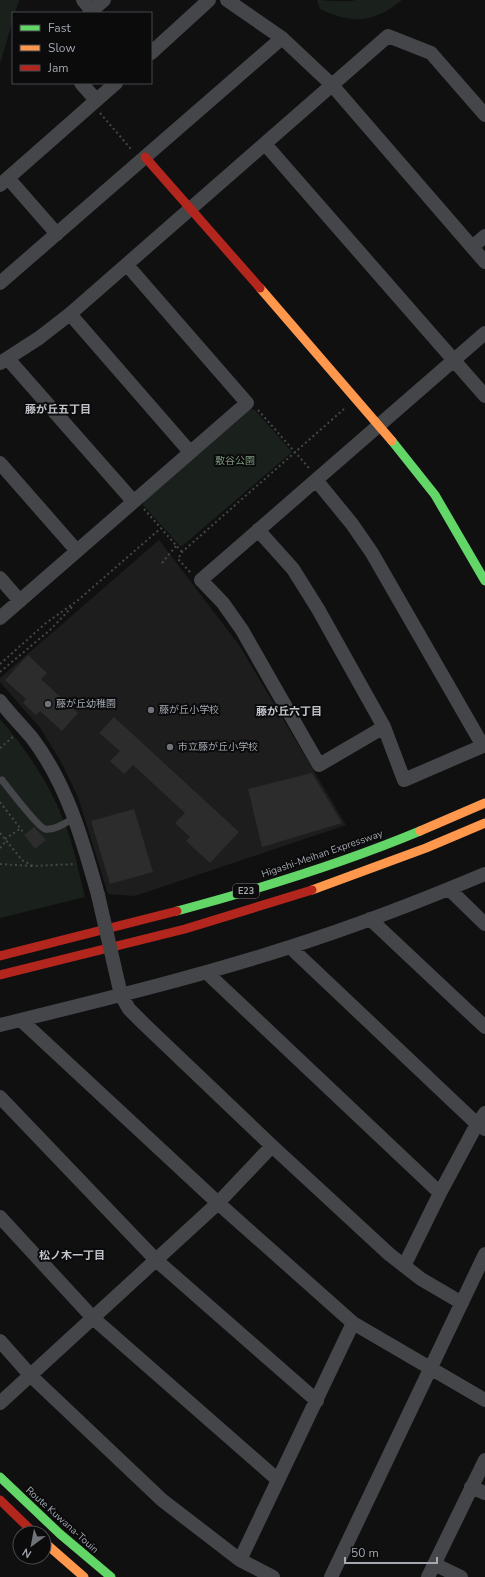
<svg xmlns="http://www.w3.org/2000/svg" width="485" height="1577" viewBox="0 0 485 1577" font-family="'Nunito Sans','Noto Sans JP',sans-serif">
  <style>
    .built { fill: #1d1d1e }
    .green { fill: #1a201b }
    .building { fill: #2c2c2d }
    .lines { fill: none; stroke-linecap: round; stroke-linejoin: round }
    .path { stroke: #46474a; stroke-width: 2; stroke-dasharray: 2 3; stroke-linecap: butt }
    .lane { stroke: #444649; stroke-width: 7 }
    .street { stroke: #444649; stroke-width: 14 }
    .fast { stroke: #63d668; stroke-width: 9 }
    .slow { stroke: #ff974d; stroke-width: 9 }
    .jam { stroke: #b3261e; stroke-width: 9 }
    .street-bridge { stroke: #444649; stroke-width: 14 }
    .poi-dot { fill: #6f7278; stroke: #0b0b0c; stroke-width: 1.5 }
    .labels { text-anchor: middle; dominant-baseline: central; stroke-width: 4; stroke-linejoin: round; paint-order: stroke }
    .shield { fill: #0b0b0c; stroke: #75787f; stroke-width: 1 }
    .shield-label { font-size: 9px; font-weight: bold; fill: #a2a7b0 }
    .park-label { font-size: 10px; fill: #7b997d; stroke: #0b0b0c }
    .poi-label { font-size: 10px; fill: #a2a7b0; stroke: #0b0b0c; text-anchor: start }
    .street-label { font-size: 10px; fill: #a2a7b0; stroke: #0b0b0c }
    .neighbourhood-label { font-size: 11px; font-weight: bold; fill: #c3c5cc; stroke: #0b0b0c }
  </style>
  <rect width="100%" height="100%" fill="#101011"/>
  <path class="built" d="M159,540L239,645L346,825L135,896L108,894L78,797L61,762L41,729L0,682V678Z"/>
  <path class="green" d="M0,0H19L15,13H13V20L0,64Z
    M317,0C328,0 346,3 355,0H402C395,5 388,11 380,14C360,24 339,18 320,9Z
    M247,409L255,410L292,452L181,547L143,505L144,501Z
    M0,719C28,751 52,788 67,829C75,850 79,875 85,897L0,918Z"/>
  <path class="building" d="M28,655L47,673L41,679L78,713L62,731L40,711L36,715L23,703L26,699L5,680Z
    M114,717L239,832L210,863L186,841L190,837L175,823L185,813L133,765L124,774L110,761L120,751L99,733Z
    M312,773L342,823L262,847L248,789Z
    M134,809L153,872L110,884L91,821Z
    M34,827L46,840L35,849L24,835Z"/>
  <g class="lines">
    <path class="path" d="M100,113L131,149
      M258,410L309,468
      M144,509L182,552
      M162,563L176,546
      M190,572L178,559L182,552L344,409
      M0,664L46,623L77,601L161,528
      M0,672L50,630L73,606
      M0,748L14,736
      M0,802L23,832
      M0,833L22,860L33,866L76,864
      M5,839L21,828
      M0,848L6,841
      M0,864L32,866"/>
    <path class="lane" d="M2,780C9,789 38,827 45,829C54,831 67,822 74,818"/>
    <path class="street" d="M83,0L92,11
      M227,0L282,38L332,85L485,262
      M89,13L104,0
      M151,53L209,0
      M81,83L96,100
      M265,144L485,396
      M8,178L57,234
      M0,185L116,83
      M472,247L485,236
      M0,283L282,38
      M70,314L190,452
      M8,359L133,501
      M0,363L39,338L70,314L388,36L431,53L485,115
      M0,463L77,551
      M316,480L352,524L372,553L483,746
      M258,530L293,569L318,609L384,727L404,780L485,745
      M0,578L20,601
      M0,618L247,403L127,265
      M0,701C10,714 22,726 32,738C67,784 83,841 98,895
      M384,727L319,765L242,630L223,603L201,580L485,333
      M449,889L485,924
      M370,919L485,1027
      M290,947L477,1124L485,1129
      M206,972L440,1193
      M121,995L129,1009L144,1024L272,1146L389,1254L421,1279L462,1303
      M21,1020L218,1203L353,1323L485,1400
      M0,1025C97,1001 194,978 290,947C356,926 421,901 485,874
      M0,1097L156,1260L317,1401
      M0,1217L93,1318L278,1480
      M404,1266L440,1193L477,1124L485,1113
      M0,1341L31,1376L162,1500L240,1560L273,1577
      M0,1403L218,1203L272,1146
      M471,1487L485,1493
      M240,1560L353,1323
      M434,1564L461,1577
      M331,1577L485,1254
      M428,1577L485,1460"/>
    <path class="fast" d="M392,441L435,495L485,581
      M177,911C259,889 341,864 420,831
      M0,1477L60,1534L111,1577"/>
    <path class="slow" d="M260,288L392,441
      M420,831L485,803
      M312,890L426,848L485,823
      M44,1542L84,1577"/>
    <path class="jam" d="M145,157L260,288
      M0,956L177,911
      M0,975L185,929L312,890
      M0,1500L34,1533"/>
    <path class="street-bridge" d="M98,895L121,995"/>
  </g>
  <g class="poi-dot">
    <circle cx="48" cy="704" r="4"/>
    <circle cx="151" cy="710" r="4"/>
    <circle cx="170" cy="747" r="4"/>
  </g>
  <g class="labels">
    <rect class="shield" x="233" y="884" width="26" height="14" rx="3"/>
    <g class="shield-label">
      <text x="246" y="891">E23</text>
    </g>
    <g class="park-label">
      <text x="235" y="461">敷谷公園</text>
    </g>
    <g class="poi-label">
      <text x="56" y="704">藤が丘幼稚園</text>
      <text x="159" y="710">藤が丘小学校</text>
      <text x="178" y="747">市立藤が丘小学校</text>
    </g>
    <g class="street-label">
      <text transform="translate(322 854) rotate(-19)">Higashi-Meihan Expressway</text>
      <text transform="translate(62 1520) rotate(42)">Route Kuwana-Touin</text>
    </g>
    <g class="neighbourhood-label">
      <text x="58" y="409">藤が丘五丁目</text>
      <text x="289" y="711">藤が丘六丁目</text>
      <text x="72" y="1255">松ノ木一丁目</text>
    </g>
  </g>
  <rect x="12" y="12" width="140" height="72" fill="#0b0b0c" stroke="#47494e"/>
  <rect x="20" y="25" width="20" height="6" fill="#63d668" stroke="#47494e"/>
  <text x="48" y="32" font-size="12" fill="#a2a7b0">Fast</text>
  <rect x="20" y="45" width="20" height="6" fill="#ff974d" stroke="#47494e"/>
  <text x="48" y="52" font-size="12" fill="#a2a7b0">Slow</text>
  <rect x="20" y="65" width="20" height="6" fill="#b3261e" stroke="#47494e"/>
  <text x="48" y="72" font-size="12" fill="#a2a7b0">Jam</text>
  <g transform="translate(32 1545) rotate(212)"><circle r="19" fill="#0b0b0c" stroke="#47494e"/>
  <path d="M0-3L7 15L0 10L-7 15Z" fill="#6f7278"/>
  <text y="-6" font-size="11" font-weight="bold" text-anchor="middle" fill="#a2a7b0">N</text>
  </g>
  <path d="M345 1557v6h92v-6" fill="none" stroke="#a2a7b0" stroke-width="2"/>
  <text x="351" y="1557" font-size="12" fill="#a2a7b0" stroke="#0b0b0c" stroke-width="3" paint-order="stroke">50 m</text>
</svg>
